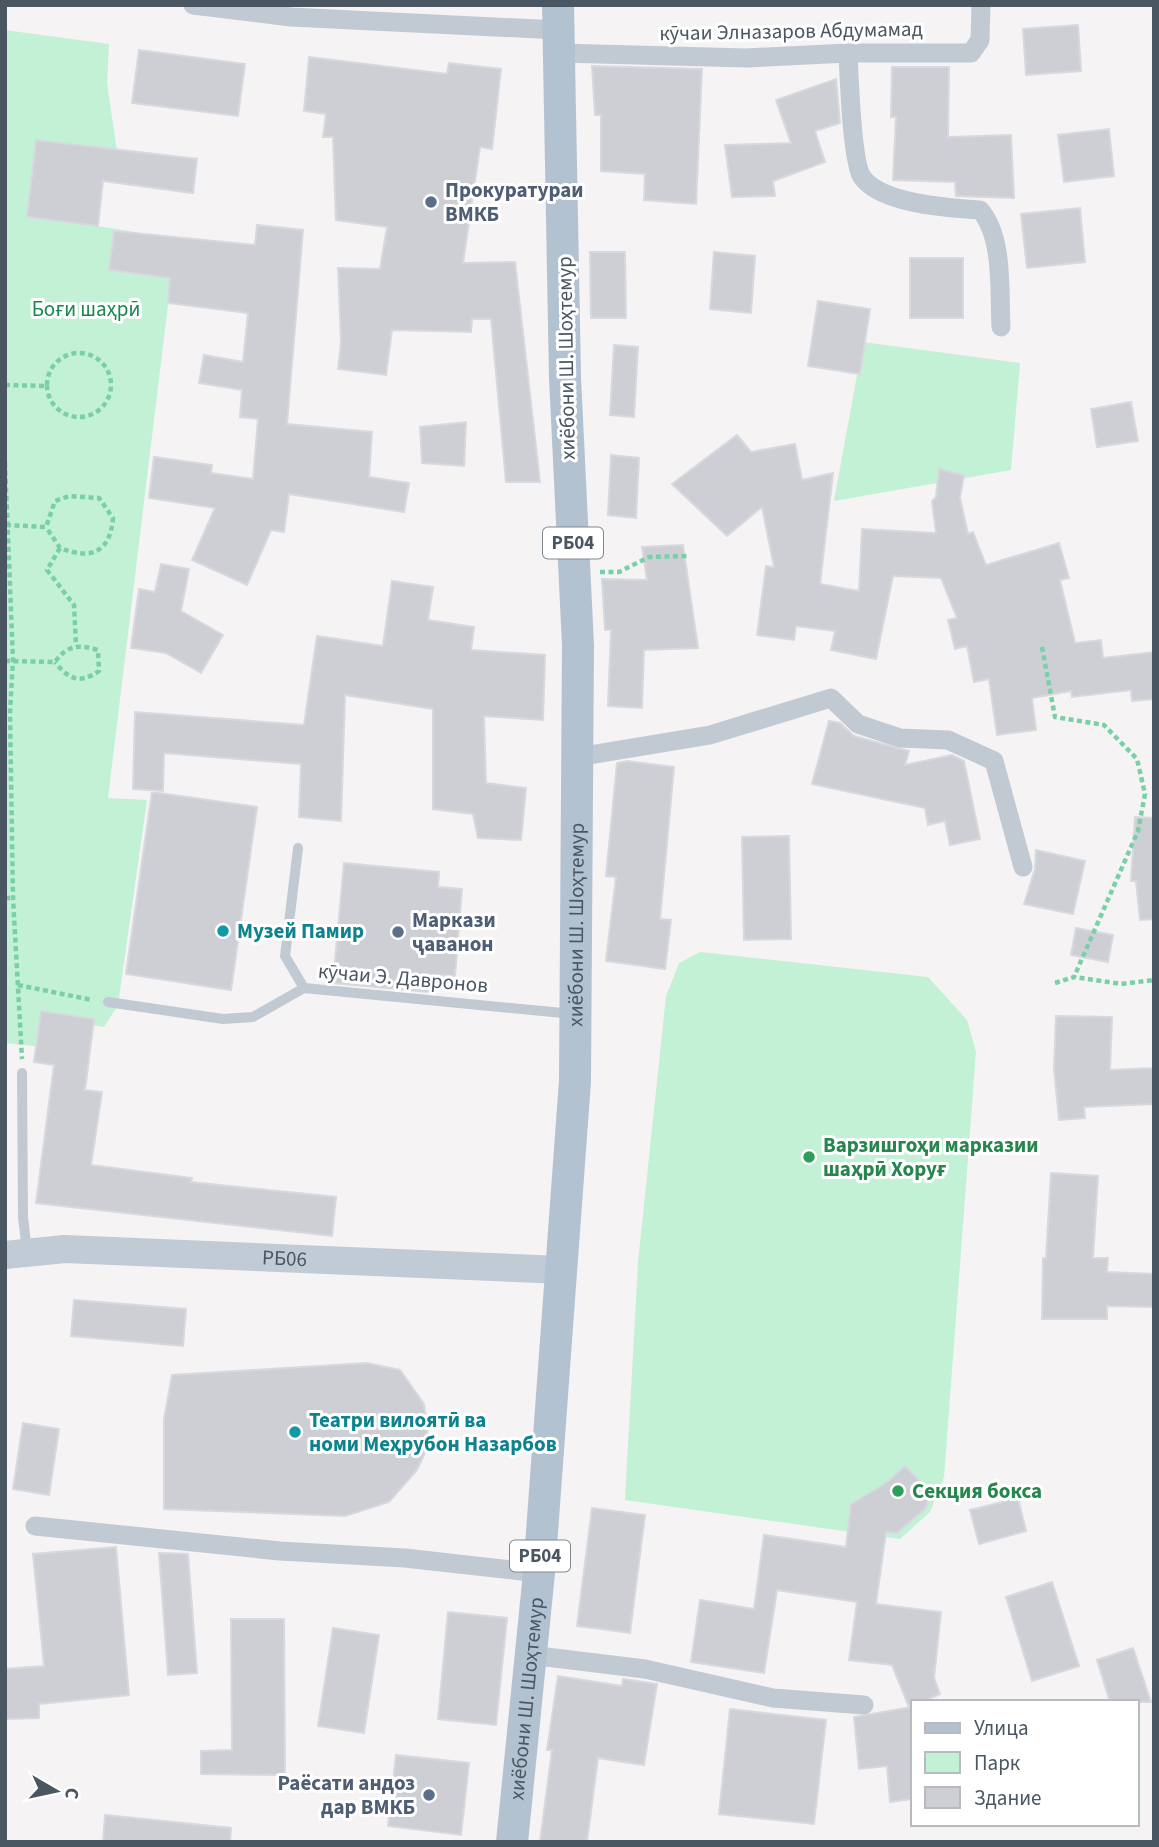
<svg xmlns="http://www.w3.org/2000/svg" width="1159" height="1847" viewBox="0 0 1159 1847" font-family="'Source Sans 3',sans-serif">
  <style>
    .green { fill: #c3f1d5 }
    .building { fill: #cdcfd5; stroke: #d7d9de; stroke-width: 2 }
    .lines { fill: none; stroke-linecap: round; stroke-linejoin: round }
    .path { stroke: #7ad0a6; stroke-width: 4.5; stroke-dasharray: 5 3.5; stroke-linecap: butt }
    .service { stroke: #c1cad2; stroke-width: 10 }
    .minor { stroke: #c1cad2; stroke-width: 19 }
    .secondary { stroke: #c1cbd6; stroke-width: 28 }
    .primary { stroke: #b3c2d1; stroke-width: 32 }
    .service-dot { fill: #5c6f8a; stroke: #fff; stroke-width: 2.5 }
    .culture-dot { fill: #0f9aa8; stroke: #fff; stroke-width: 2.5 }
    .leisure-dot { fill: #2e9e5b; stroke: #fff; stroke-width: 2.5 }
    .labels { text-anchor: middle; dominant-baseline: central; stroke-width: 6; stroke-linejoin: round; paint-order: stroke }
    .shield { fill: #fff; stroke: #808990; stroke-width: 2 }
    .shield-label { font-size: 19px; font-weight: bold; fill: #4a5661 }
    .street-label { font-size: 21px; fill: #4a5661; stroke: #fff }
    .service-label { font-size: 21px; font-weight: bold; fill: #4e5e75; stroke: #fff; text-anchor: start }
    .park-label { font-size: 21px; fill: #17864f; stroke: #fff }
    .culture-label { font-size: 21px; font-weight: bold; fill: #0d838f; stroke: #fff; text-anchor: start }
    .leisure-label { font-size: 21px; font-weight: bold; fill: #27864d; stroke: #fff; text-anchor: start }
  </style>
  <rect width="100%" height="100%" fill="#f5f3f3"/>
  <path class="green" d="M5,30L109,44L107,83L117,151L107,150L98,226L176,239L108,798L147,800L118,1005L104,1027L48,1017L44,1047L6,1043Z
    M863,342L1020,363L1011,470L834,501Z
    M700,952L928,977L967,1020L976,1052L944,1477L930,1512L900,1539L625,1500L638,1262L666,996L679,963Z"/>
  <path class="building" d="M1078,25L1081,71L1026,75L1023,29Z
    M139,50L245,64L238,116L132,103Z
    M309,57L447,74L449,63L501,69L492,149L480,147L463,263L515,262L540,482H506L491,319H472L471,332L392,330L386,375L338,369L341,343L338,268L380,269L387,227L336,220L333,137H323L326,114L304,111Z
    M592,66L702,69L696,204L644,200L645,174L601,171V115H595Z
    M892,67H949L948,137L1011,135L1014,198L956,196L955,182L893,180L896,117H891Z
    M836,79L840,123L815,131L825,162L773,181L775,196L732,197L725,145L791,143L776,100Z
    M1109,129L1114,176L1064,182L1058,135Z
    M36,140L197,159L193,193L103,181L98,226L27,217Z
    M1080,208L1085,262L1027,268L1021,214Z
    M257,225L303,230L287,424L372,432L369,477L409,483L404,512L289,494L284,532L271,530L247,585L192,560L215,508L149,498L154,457L212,465L211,473L253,479L258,419L240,417L242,390L199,383L204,355L243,362L248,313L168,303L170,278L109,270L114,231L255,245Z
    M590,252H625L626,318H591Z
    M714,252L755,256L751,313L710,309Z
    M910,258H963V318H910Z
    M818,301L870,309L860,374L808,366Z
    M614,345L638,347L634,417L610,415Z
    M1131,402L1138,441L1097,447L1091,409Z
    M466,422L464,466L422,463L420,427Z
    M737,435L751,452L795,444L802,480L833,473L820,584L859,591L862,529L936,533L932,501L936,497L939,469L964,475L960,498L968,534L973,532L986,565L1059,543L1069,578L1060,580L1075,643L1101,640L1103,658L1154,652V699L1132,701L1131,690L1072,697L1071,691L1032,698L1036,730L997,735L989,679L974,682L967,646L955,649L948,620L957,618L941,578L893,576L876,659L831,650L835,631L796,626L794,640L757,635L766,566L774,567L762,507L727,536L672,484Z
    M611,455L639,458L636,518L608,515Z
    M683,545L698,648L644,650L642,708L608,706L611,630H605L602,579L647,580L642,547Z
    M161,564L189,569L181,611L223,635L201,673L166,653L131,648L139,589L155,592Z
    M392,581L433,587L428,620L474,627L471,650L545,655L543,720L484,716L486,783L526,788L521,840L478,838L473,814L433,809V709L345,695L341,821L299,817L301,764L164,753L163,791L133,789L135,712L304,725L317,636L383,646Z
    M829,721L840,723L854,736L909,751L905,765L952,755L964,761L980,839L950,845L945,821L928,825L925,808L812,784Z
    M627,761L674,767L660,919L671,920L665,969L606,961L616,877L606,876L617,763Z
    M152,792L257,807L231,990L126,974Z
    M1135,817L1154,818V919L1140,920L1136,881H1131Z
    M789,836L791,939L744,940L742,837Z
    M1036,850L1085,861L1073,914L1024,904L1035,869Z
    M344,863L439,872L438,887L462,889L455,976L430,975L429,992L333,983Z
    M1076,928L1113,935L1108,962L1071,955Z
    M41,1011L94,1019L85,1090L102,1092L91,1165L192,1178L191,1182L336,1197L332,1236L36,1203L54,1065L34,1062Z
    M1056,1016L1112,1017L1110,1070L1154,1068V1104L1084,1107L1085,1118L1059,1120L1054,1069Z
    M1051,1173L1098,1176L1093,1258H1108L1107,1272L1154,1274V1307L1107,1306V1319H1042L1043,1258H1046Z
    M74,1300L186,1309L183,1346L71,1336Z
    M367,1363L400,1370L424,1404L429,1444L417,1470L389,1502L345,1516L164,1509V1419L172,1375Z
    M23,1423L59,1429L49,1495L13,1489Z
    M905,1466L932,1493L925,1509L897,1533L886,1532L876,1604L941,1612L934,1678L940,1694L922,1702H912L909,1707L892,1665L849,1660L857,1602L777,1590L764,1673L691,1662L700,1600L754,1609L764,1535L846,1547L851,1504L886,1483Z
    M1018,1498L1026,1531L979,1544L970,1510Z
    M592,1508L645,1515L630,1633L577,1626Z
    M116,1547L129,1695L39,1704V1718L5,1719V1669L44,1666L33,1554Z
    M159,1553L188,1554L197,1673L168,1675Z
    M1052,1582L1079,1666L1032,1681L1006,1597Z
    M448,1612L507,1618L496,1725L438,1719Z
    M231,1619H284L285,1775L201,1774V1751L232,1750Z
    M333,1628L379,1635L364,1733L318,1726Z
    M1133,1648L1151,1702H1110L1097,1660Z
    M558,1676L622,1686L623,1679L657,1684L644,1765L598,1758L587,1842H540L552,1750H547Z
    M912,1707V1799L890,1802L887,1766L859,1769L854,1717Z
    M730,1709L826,1720L814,1824L719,1814Z
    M396,1755L469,1763L461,1835L388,1826Z
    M105,1815L231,1828L230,1842H103Z"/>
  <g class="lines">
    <path class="path" d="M47 385a32 32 0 1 1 64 0a32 32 0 1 1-64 0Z
      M5,385L46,386
      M5,462L13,660L10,712L13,898L22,1059
      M6,525L46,527L55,501L69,496L99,498L113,518C110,553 91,560 60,548L46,527
      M60,548L47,570L74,605L76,646
      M600,572H619L649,557L690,556
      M1042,647L1055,717L1104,725L1137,759L1145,794L1138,831L1074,977
      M5,661L55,662C67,645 79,644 98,650L99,671C80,684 69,680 55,662
      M5,898H13
      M1055,983L1074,977L1121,984L1154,980
      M18,985L92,1000"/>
    <path class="service" d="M298,848L285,956L304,988
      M108,1002L223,1019L253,1017L304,988L573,1014
      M22,1073L23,1217L27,1251"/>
    <path class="minor" d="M193,5L291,17L558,30
      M561,53L746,58L848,53H971L980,40L981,5
      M848,53C849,75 852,162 862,177C881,204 949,208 980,210C1004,237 999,292 1001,327
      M577,757L710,735L831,698L858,724L900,738L948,740L994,761L1023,867
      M35,1526L280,1551L405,1558L539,1573
      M530,1655L645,1669L773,1698L864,1705"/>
    <path class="secondary" id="s1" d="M5,1255L65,1249L562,1270"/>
    <path class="primary" id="s2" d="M512,1842L539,1573L575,1081L578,645L565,378L558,5"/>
  </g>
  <g class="service-dot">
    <circle cx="431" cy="202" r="7"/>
    <circle cx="398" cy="932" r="7"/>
    <circle cx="429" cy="1795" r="7"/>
  </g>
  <g class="culture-dot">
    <circle cx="223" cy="931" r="7"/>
    <circle cx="295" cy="1432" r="7"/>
  </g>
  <g class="leisure-dot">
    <circle cx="809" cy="1157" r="7"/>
    <circle cx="898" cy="1491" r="7"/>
  </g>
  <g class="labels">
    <g class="shield">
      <rect x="543" y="527.5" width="60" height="31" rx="5"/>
      <rect x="510" y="1540.5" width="60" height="31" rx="5"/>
    </g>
    <g class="shield-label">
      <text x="573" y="543">РБ04</text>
      <text x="540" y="1556">РБ04</text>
    </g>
    <g class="street-label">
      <text transform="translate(791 31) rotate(-1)">кӯчаи Элназаров Абдумамад</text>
      <text transform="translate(566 358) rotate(-91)">хиёбони Ш. Шоҳтемур</text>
      <text stroke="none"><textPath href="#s2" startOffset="920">хиёбони Ш. Шоҳтемур</textPath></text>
      <text transform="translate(403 978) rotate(5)">кӯчаи Э. Давронов</text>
      <text stroke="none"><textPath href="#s1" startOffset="280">РБ06</textPath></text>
      <text stroke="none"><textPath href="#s2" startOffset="144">хиёбони Ш. Шоҳтемур</textPath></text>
    </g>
    <g class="service-label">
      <text x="445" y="190">Прокуратураи<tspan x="445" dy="24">ВМКБ</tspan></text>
      <text x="412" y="920">Маркази<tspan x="412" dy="24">ҷаванон</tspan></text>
      <text x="415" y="1783" text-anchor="end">Раёсати андоз<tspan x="415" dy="24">дар ВМКБ</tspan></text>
    </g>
    <g class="park-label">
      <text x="86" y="309">Боғи шаҳрӣ</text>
    </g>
    <g class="culture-label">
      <text x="237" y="931">Музей Памир</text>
      <text x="309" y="1420">Театри вилоятӣ ва<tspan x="309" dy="24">номи Меҳрубон Назарбов</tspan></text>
    </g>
    <g class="leisure-label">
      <text x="823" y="1145">Варзишгоҳи марказии<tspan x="823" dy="24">шаҳрӣ Хоруғ</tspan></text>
      <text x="912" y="1491">Секция бокса</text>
    </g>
  </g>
  <rect width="1159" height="1847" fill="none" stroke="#4a5661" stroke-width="14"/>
  <rect x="911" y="1700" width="228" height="126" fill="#ffffff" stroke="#b7bbc0" stroke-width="2"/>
  <rect x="925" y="1723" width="35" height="10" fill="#b3c2d1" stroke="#b7bbc0" stroke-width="2"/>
  <text x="974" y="1735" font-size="21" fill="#4a5661">Улица</text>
  <rect x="925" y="1752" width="35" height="21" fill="#c3f1d5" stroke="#b7bbc0" stroke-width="2"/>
  <text x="974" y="1770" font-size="21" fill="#4a5661">Парк</text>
  <rect x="925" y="1787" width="35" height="21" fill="#cdcfd5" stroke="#b7bbc0" stroke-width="2"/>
  <text x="974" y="1805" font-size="21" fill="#4a5661">Здание</text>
  <g transform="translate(56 1791) rotate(99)" stroke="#ffffff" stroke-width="5" paint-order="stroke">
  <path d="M0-5L12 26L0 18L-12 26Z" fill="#4a5661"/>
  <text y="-10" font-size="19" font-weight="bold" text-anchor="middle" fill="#4a5661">С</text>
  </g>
</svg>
